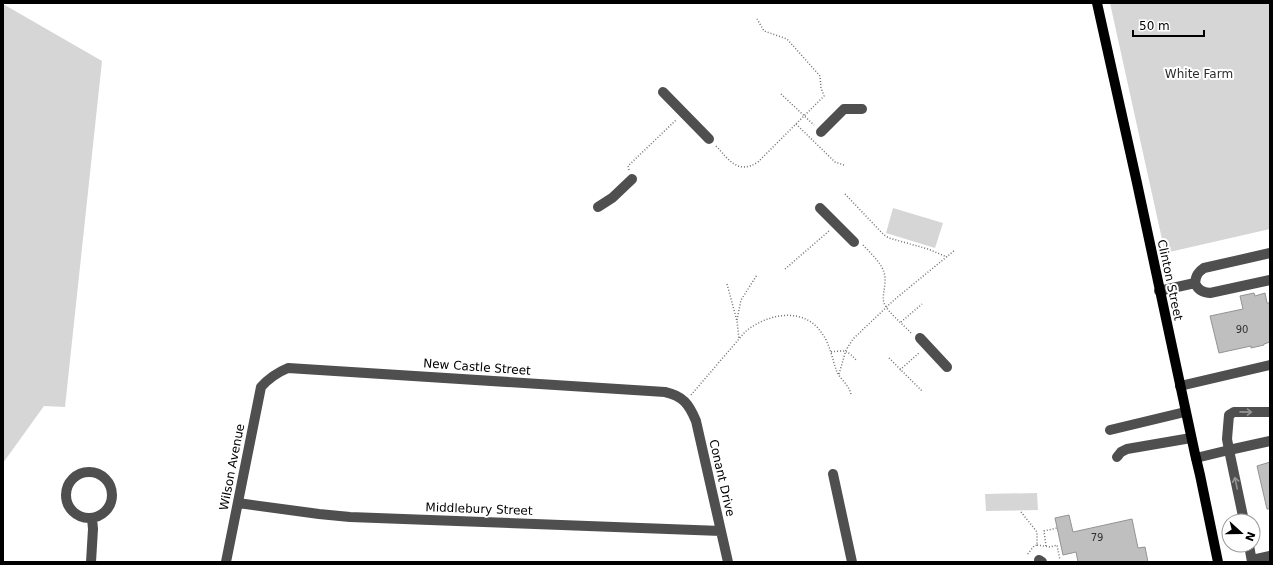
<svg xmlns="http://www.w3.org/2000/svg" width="1273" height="565" viewBox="0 0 1273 565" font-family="'DejaVu Sans',sans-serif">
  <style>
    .green { fill: #d6d6d6 }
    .building { fill: #bfbfbf; stroke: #939393 }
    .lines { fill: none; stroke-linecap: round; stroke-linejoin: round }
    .path { stroke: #717171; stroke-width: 1.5; stroke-dasharray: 1 2; stroke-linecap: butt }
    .minor { stroke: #4f4f4f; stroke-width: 10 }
    .major { stroke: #000; stroke-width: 10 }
    .oneway { stroke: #959595 }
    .labels { text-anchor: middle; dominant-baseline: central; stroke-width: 4; stroke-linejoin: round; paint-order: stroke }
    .number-label { font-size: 10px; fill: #303030 }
    .park-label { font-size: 12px; fill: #2d2d2d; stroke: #fff }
    .street-label { font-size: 12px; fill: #000; stroke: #fff }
  </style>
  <rect width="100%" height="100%" fill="#fff"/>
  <path class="green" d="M1110,3H1270V229L1165,253Z
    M3,4L102,61L65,407L44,406L3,463Z
    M893,208L943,223L935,248L886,233Z
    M1037,493L1038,510L986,511L985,494Z"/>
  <path class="building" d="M1254,293L1255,296L1265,293L1267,303H1270V342L1264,344V345L1251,348V346L1219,353L1210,316L1243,309L1240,296Z
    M1270,462V509H1267L1257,466Z
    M1069,515L1073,532L1132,519L1138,548L1145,547L1148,562H1078L1076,552L1063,555L1055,518Z"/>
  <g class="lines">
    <path class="path" d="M781,94L814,125
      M796,124L835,162L844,165
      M716,146C729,160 738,175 758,162L824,96L821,88L820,76L787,39L764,31L757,19
      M629,170L628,166L676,120
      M845,194L884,235L889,238L928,249L947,257
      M863,245C873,256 886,266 885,281C885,289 882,296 884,303C889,314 903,324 911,333
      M785,269L829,231
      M727,284L737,321L739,339
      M737,320L741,300L757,275
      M901,322L922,304
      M831,352C846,350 847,350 857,361
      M889,358L922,391
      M900,370L920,352
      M839,374L846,350L853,339L894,300L955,250
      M691,395L745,332C766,314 803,306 821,332C830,343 832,359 837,372C841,380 850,386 851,395
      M1021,512L1037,532V545L1034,546L1027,555
      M1037,545L1050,547L1057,545L1060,560
      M1046,546L1044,531L1057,528"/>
    <path class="minor" d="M663,92L709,139
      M821,132L844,109H862
      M598,207L612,198L632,179
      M820,208L854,242
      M1195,283C1198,290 1202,292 1210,293L1270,280
      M1159,291L1195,283C1196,275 1198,272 1204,268L1270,253
      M920,338L947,367
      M1180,386L1270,365
      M1270,412H1234L1229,415L1227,439L1229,450L1270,441
      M1110,430L1185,412
      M1117,457L1121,452L1127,449L1191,438
      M1196,458L1229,450L1244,521
      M66 495a23 23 0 1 1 46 0a23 23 0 1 1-46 0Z
      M833,474L852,562
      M238,503L319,514L350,517L721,531
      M1249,545L1252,562
      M1252,560L1270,556
      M91,562L93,529L92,518
      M226,562L261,387C269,378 276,373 288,368L665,392C683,396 689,404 696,421L728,562
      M1039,562V560L1042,562"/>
    <path class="major" d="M1097,3L1137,183L1195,454L1200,475L1218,562"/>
  </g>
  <defs><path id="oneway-shaft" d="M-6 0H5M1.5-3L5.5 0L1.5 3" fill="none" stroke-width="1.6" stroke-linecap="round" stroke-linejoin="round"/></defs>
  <g class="oneway">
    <use href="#oneway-shaft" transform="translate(1246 412) rotate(1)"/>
    <use href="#oneway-shaft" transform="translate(1236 483) rotate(-102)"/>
  </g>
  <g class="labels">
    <g class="number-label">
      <text x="1242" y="329">90</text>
      <text x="1097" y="537">79</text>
    </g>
    <g class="park-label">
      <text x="1199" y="74">White Farm</text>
    </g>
    <g class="street-label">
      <text transform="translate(1170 280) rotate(78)">Clinton Street</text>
      <text transform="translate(477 367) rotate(4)">New Castle Street</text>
      <text transform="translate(232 467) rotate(-79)">Wilson Avenue</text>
      <text transform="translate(722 478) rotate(77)">Conant Drive</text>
      <text transform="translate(479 509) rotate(2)">Middlebury Street</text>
    </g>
  </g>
  <rect width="1273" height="565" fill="none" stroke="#000000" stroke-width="8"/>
  <g transform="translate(1241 533) rotate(111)"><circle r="19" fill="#ffffff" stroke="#999999"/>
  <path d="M0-3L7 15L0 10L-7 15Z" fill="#000000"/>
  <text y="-6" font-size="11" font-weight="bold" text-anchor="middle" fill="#000000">N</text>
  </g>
  <path d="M1133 30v6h71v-6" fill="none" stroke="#000000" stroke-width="2"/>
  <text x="1139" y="30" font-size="12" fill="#000000" stroke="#ffffff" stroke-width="3" paint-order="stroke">50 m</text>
</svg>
